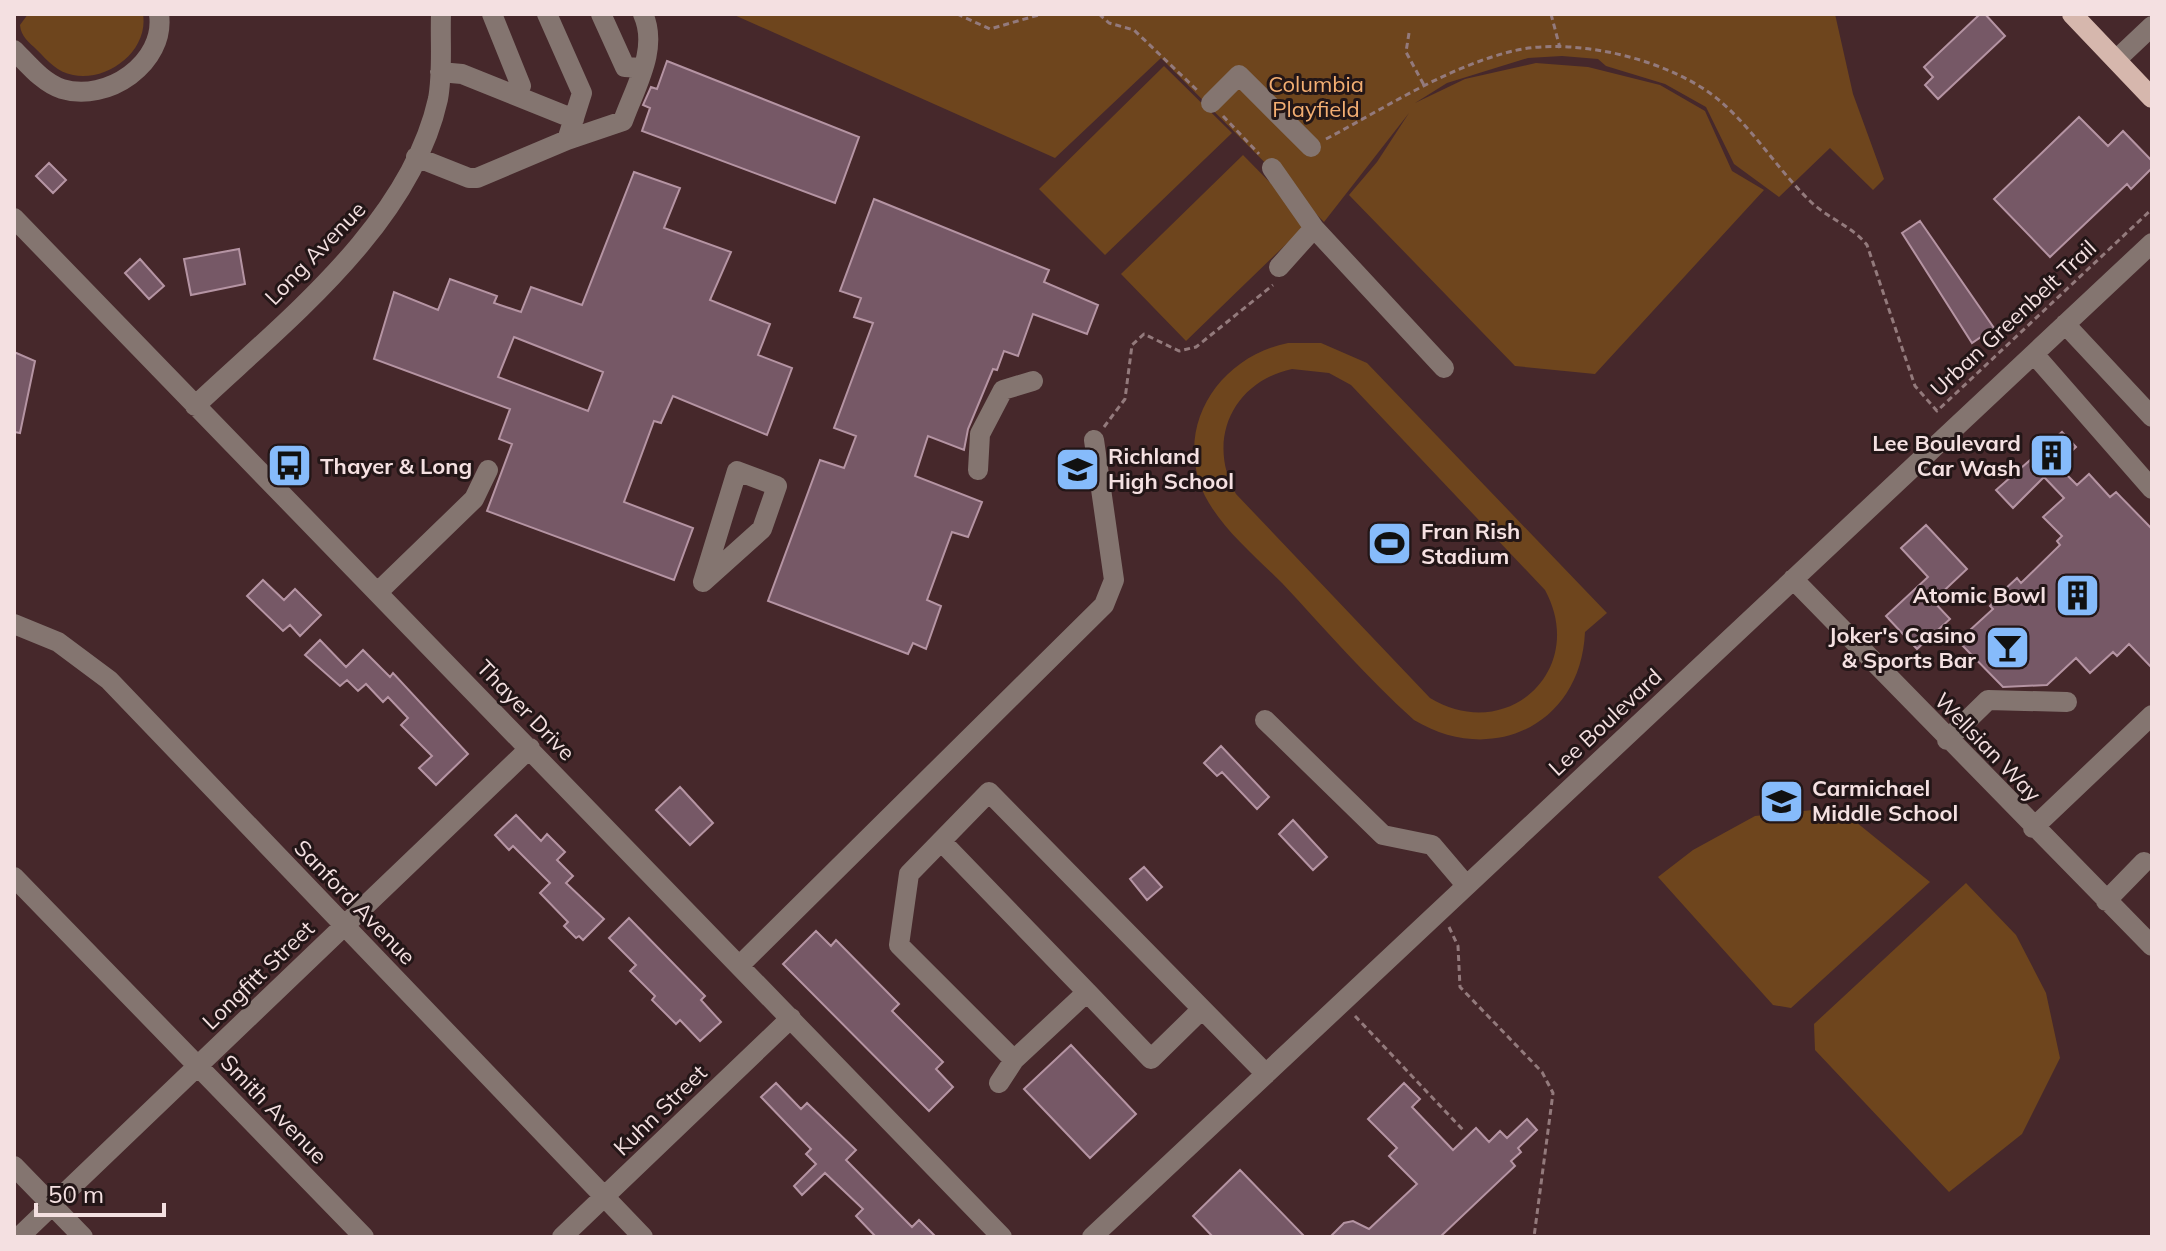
<svg xmlns="http://www.w3.org/2000/svg" width="2166" height="1251" viewBox="0 0 2166 1251" font-family="Mulish,sans-serif">
  <style>
    .green { fill: #6e451d; fill-rule: evenodd }
    .building { fill: #765866; stroke: #b594a3; stroke-width: 2; fill-rule: evenodd }
    .lines { fill: none; stroke-linecap: round; stroke-linejoin: round }
    .path { stroke: #937a7c; stroke-width: 3; stroke-dasharray: 6 4; stroke-linecap: butt }
    .minor { stroke: #847570; stroke-width: 20 }
    .major { stroke: #d6b7ad; stroke-width: 20 }
    .labels { text-anchor: middle; dominant-baseline: central; stroke-width: 6; stroke-linejoin: round; paint-order: stroke }
    .park-label { font-size: 22px; fill: #f3ae72; stroke: #231617 }
    .street-label { font-size: 22px; fill: #f4e0e1; stroke: #231617 }
    .poi-label { font-size: 22px; font-weight: bold; fill: #f4e0e1; stroke: #231617; text-anchor: start }
  </style>
  <rect width="100%" height="100%" fill="#46282b"/>
  <path class="green" d="M28,14H143C149,51 107,82 73,75C57,72 48,61 37,50C29,42 21,37 20,25Z
    M732,14H1835L1853,94L1884,179L1873,190L1830,148L1779,197L1734,164L1706,107L1665,84L1606,66L1598,59L1562,56L1528,58L1447,83L1415,103L1465,79L1536,63L1588,67L1660,85L1705,111L1732,171L1764,190L1595,374L1515,366L1349,195L1377,162L1409,113L1324,222L1161,58L1055,158Z
    M1164,66L1232,133L1105,255L1039,189Z
    M1243,155L1309,222L1186,341L1121,274Z
    M1288,343H1321L1367,363L1607,613L1585,632C1581,725 1492,767 1414,720C1367,678 1325,629 1282,583C1256,557 1222,529 1205,496C1172,427 1219,357 1288,343ZM1292,369L1329,373L1351,385L1545,590C1588,669 1508,745 1430,698L1236,494C1206,441 1232,382 1292,369Z
    M1813,810L1851,818L1930,882L1791,1008L1773,1005L1658,877L1693,850L1755,816Z
    M1966,883L2016,935L2046,993L2060,1058L2022,1134L1949,1192L1815,1050L1814,1024Z"/>
  <path class="building" d="M1980,14H1985L2005,36L1938,99L1925,85L1933,77L1924,67Z
    M667,61L859,137L835,203L642,131L650,108L643,105L651,87L657,89Z
    M2079,117L2108,146L2123,131L2152,161V168L2131,189L2127,184L2050,257L1994,199Z
    M49,163L66,180L53,193L36,176Z
    M634,172L680,188L664,228L731,252L710,300L770,324L758,355L792,368L767,435L673,396L661,423L654,421L624,502L693,528L674,580L487,511L512,444L499,439L510,409L374,359L394,292L438,310L450,279L497,296L494,303L521,312L531,287L582,305ZM514,337L603,372L588,411L498,377Z
    M874,199L1049,270L1044,282L1098,305L1087,334L1033,314L1018,356L1004,351L997,370L993,369L968,429L964,450L928,436L915,476L982,502L968,537L952,532L927,600L941,606L926,649L913,643L908,654L768,601L820,460L844,468L856,436L834,428L873,323L854,317L861,298L840,291Z
    M1920,221L1994,328L1972,343L1902,233Z
    M239,249L245,284L191,295L184,259Z
    M140,259L164,286L149,299L125,273Z
    M14,352L35,361L20,433L14,432Z
    M2062,432L2076,447L2057,465L2077,485L2089,474L2110,497L2116,492L2152,529V668L2129,644L2117,656L2113,652L2090,673L2076,658L2047,685L2003,687L1958,641L1993,609L1990,606L2003,591L2017,578L2021,583L2060,545L2057,541L2062,536L2043,517L2064,498L2044,477L2013,508L1996,490Z
    M1926,525L1967,569L1933,601L1950,619L1917,649L1886,616L1928,577L1901,548Z
    M263,580L284,600L295,589L321,615L300,636L290,625L283,631L247,596Z
    M320,640L346,667L363,650L390,677L393,673L468,754L436,785L419,768L432,756L401,725L408,718L388,697L383,702L366,684L358,691L347,680L340,686L305,655Z
    M1221,746L1269,797L1257,809L1222,772L1217,776L1204,763Z
    M680,787L713,823L690,845L656,810Z
    M516,815L541,841L547,834L565,852L557,860L573,876L566,883L604,919L583,940L579,936L576,938L564,926L568,922L540,893L550,883L513,846L509,850L495,835Z
    M1293,820L1327,857L1313,870L1279,834Z
    M1144,867L1162,887L1147,900L1130,879Z
    M629,918L705,996L701,1000L721,1022L700,1041L680,1020L676,1024L652,1000L655,996L630,971L636,965L609,938Z
    M816,931L831,946L836,940L899,1004L892,1011L943,1062L936,1069L953,1087L929,1111L783,964Z
    M1071,1045L1136,1114L1090,1158L1024,1089Z
    M776,1083L801,1109L807,1103L856,1150L846,1160L912,1227L919,1220L936,1237H876L856,1216L863,1209L825,1173L802,1195L794,1186L816,1164L806,1154L811,1149L761,1097Z
    M1404,1083L1420,1099L1412,1107L1453,1150L1476,1128L1489,1142L1500,1131L1507,1138L1527,1119L1537,1130L1518,1148L1521,1152L1511,1161L1515,1166L1440,1237H1330L1344,1223L1353,1221L1369,1229L1417,1184L1389,1156L1397,1148L1368,1119Z
    M1240,1170L1305,1237H1213L1193,1216Z"/>
  <g class="lines">
    <path class="path" d="M957,14L990,29L1042,14
      M1099,14L1109,23L1134,30L1198,91
      M1551,14L1560,48
      M1409,33L1406,52L1425,87
      M1223,116L1259,154
      M1326,139C1385,108 1447,67 1513,51C1575,36 1672,60 1720,101C1754,130 1778,170 1810,201C1827,218 1852,226 1867,245L1915,386L1937,411L2152,209
      M1104,427L1125,399L1132,345L1144,334L1179,351L1196,347L1273,285
      M1449,927L1458,946L1460,987L1542,1072L1553,1093L1534,1237
      M1355,1016L1464,1131"/>
    <path class="minor" d="M492,14L521,86L516,95
      M601,14L625,67L642,68
      M14,50C28,64 43,83 62,89C107,103 166,63 159,14
      M2116,60L2152,26
      M440,72L462,74L574,119
      M1211,103L1239,75L1311,147
      M567,140L623,121C635,87 659,49 643,14
      M416,157L469,178H477L567,140L582,93L547,14
      M1272,168L1314,228L1444,368
      M14,218L1002,1237
      M1279,267L1314,228
      M2065,324L2152,417
      M2034,354L2152,489
      M195,406C285,321 410,225 438,99C443,72 440,42 441,14
      M978,470L980,434L1003,390L1033,381
      M737,471L777,486L762,529L703,582Z
      M1793,579L2152,946
      M378,592L474,499L488,470
      M14,624L58,642L109,680L643,1237
      M1265,720L1383,835L1432,845L1466,885
      M1947,740L1988,700L2067,702
      M2033,828L2152,715
      M941,841L1087,992L1014,1060L899,945L909,874L989,792L1266,1074
      M14,877L364,1237
      M2106,901L2144,862
      M740,965L1104,605L1114,580L1094,440
      M1087,992L1151,1059L1202,1009
      M999,1083L1014,1060
      M14,1166L83,1237
      M19,1237L530,748
      M562,1237L791,1018
      M1092,1237L2152,243"/>
    <path class="major" d="M2072,14L2152,98"/>
  </g>
  <defs>
    <symbol id="building-square" viewBox="-11 -11 22 22"><rect x="-9" y="-9" width="18" height="18" rx="4" fill="#86bbfb" stroke="#231617"/><path d="M-4-6H4V6H1V3H-1V6H-4ZM-2.5-4.3h1.7v1.8h-1.7ZM.8-4.3h1.7v1.8H.8ZM-2.5-1h1.7V.8h-1.7ZM.8-1h1.7V.8H.8Z" fill="#111"/></symbol>
    <symbol id="bus-square" viewBox="-11 -11 22 22"><rect x="-9" y="-9" width="18" height="18" rx="4" fill="#86bbfb" stroke="#231617"/><path d="M-5-6H5V4H4V6H2V4H-2V6H-4V4H-5ZM-3.5-4V0h7V-4ZM-3.5 1.2v1.5H-2V1.2ZM2 1.2v1.5H3.5V1.2Z" fill="#111"/></symbol>
    <symbol id="school-square" viewBox="-11 -11 22 22"><rect x="-9" y="-9" width="18" height="18" rx="4" fill="#86bbfb" stroke="#231617"/><path d="M0-5L7-2L0 1L-7-2ZM-4 1L0 2.5L4 1V4Q0 6-4 4Z" fill="#111"/></symbol>
    <symbol id="stadium-square" viewBox="-11 -11 22 22"><rect x="-9" y="-9" width="18" height="18" rx="4" fill="#86bbfb" stroke="#231617"/><path d="M0-5a6.5 5 0 1 0 0 10a6.5 5 0 1 0 0-10ZM-3.5-1.8h7v3.6h-7Z" fill="#111"/></symbol>
    <symbol id="bar-square" viewBox="-11 -11 22 22"><rect x="-9" y="-9" width="18" height="18" rx="4" fill="#86bbfb" stroke="#231617"/><path d="M-6-5H6L.8 .8V4.5H3.5V6h-7V4.5H-.8V.8Z" fill="#111"/></symbol>
  </defs>
  <g fill-rule="evenodd">
    <use href="#building-square" x="2026" y="430" width="51" height="51"/>
    <use href="#bus-square" x="264" y="440" width="51" height="51"/>
    <use href="#school-square" x="1052" y="444" width="51" height="51"/>
    <use href="#stadium-square" x="1364" y="518" width="51" height="51"/>
    <use href="#building-square" x="2052" y="570" width="51" height="51"/>
    <use href="#bar-square" x="1982" y="622" width="51" height="51"/>
    <use href="#school-square" x="1756" y="776" width="51" height="51"/>
  </g>
  <g class="labels">
    <g class="park-label">
      <text x="1316" y="84">Columbia<tspan x="1316" dy="25">Playfield</tspan></text>
    </g>
    <g class="street-label">
      <text transform="translate(315 253) rotate(-46)">Long Avenue</text>
      <text transform="translate(2013 318) rotate(-43)">Urban Greenbelt Trail</text>
      <text transform="translate(526 710) rotate(46)">Thayer Drive</text>
      <text transform="translate(1605 722) rotate(-43)">Lee Boulevard</text>
      <text transform="translate(1988 747) rotate(46)">Wellsian Way</text>
      <text transform="translate(355 902) rotate(46)">Sanford Avenue</text>
      <text transform="translate(258 975) rotate(-44)">Longfitt Street</text>
      <text transform="translate(274 1109) rotate(46)">Smith Avenue</text>
      <text transform="translate(660 1110) rotate(-44)">Kuhn Street</text>
    </g>
    <g class="poi-label">
      <text x="2021" y="443" text-anchor="end">Lee Boulevard<tspan x="2021" dy="25">Car Wash</tspan></text>
      <text x="1108" y="456">Richland<tspan x="1108" dy="25">High School</tspan></text>
      <text x="320" y="466">Thayer &amp; Long</text>
      <text x="1421" y="531">Fran Rish<tspan x="1421" dy="25">Stadium</tspan></text>
      <text x="2046" y="595" text-anchor="end">Atomic Bowl</text>
      <text x="1976" y="635" text-anchor="end">Joker's Casino<tspan x="1976" dy="25">&amp; Sports Bar</tspan></text>
      <text x="1812" y="788">Carmichael<tspan x="1812" dy="25">Middle School</tspan></text>
    </g>
  </g>
  <rect width="2166" height="1251" fill="none" stroke="#f4e0e1" stroke-width="32"/>
  <path d="M36 1203v12h128v-12" fill="none" stroke="#f4e0e1" stroke-width="4"/>
  <text x="48" y="1203" font-size="24" fill="#f4e0e1" stroke="#231617" stroke-width="6" paint-order="stroke">50 m</text>
</svg>
